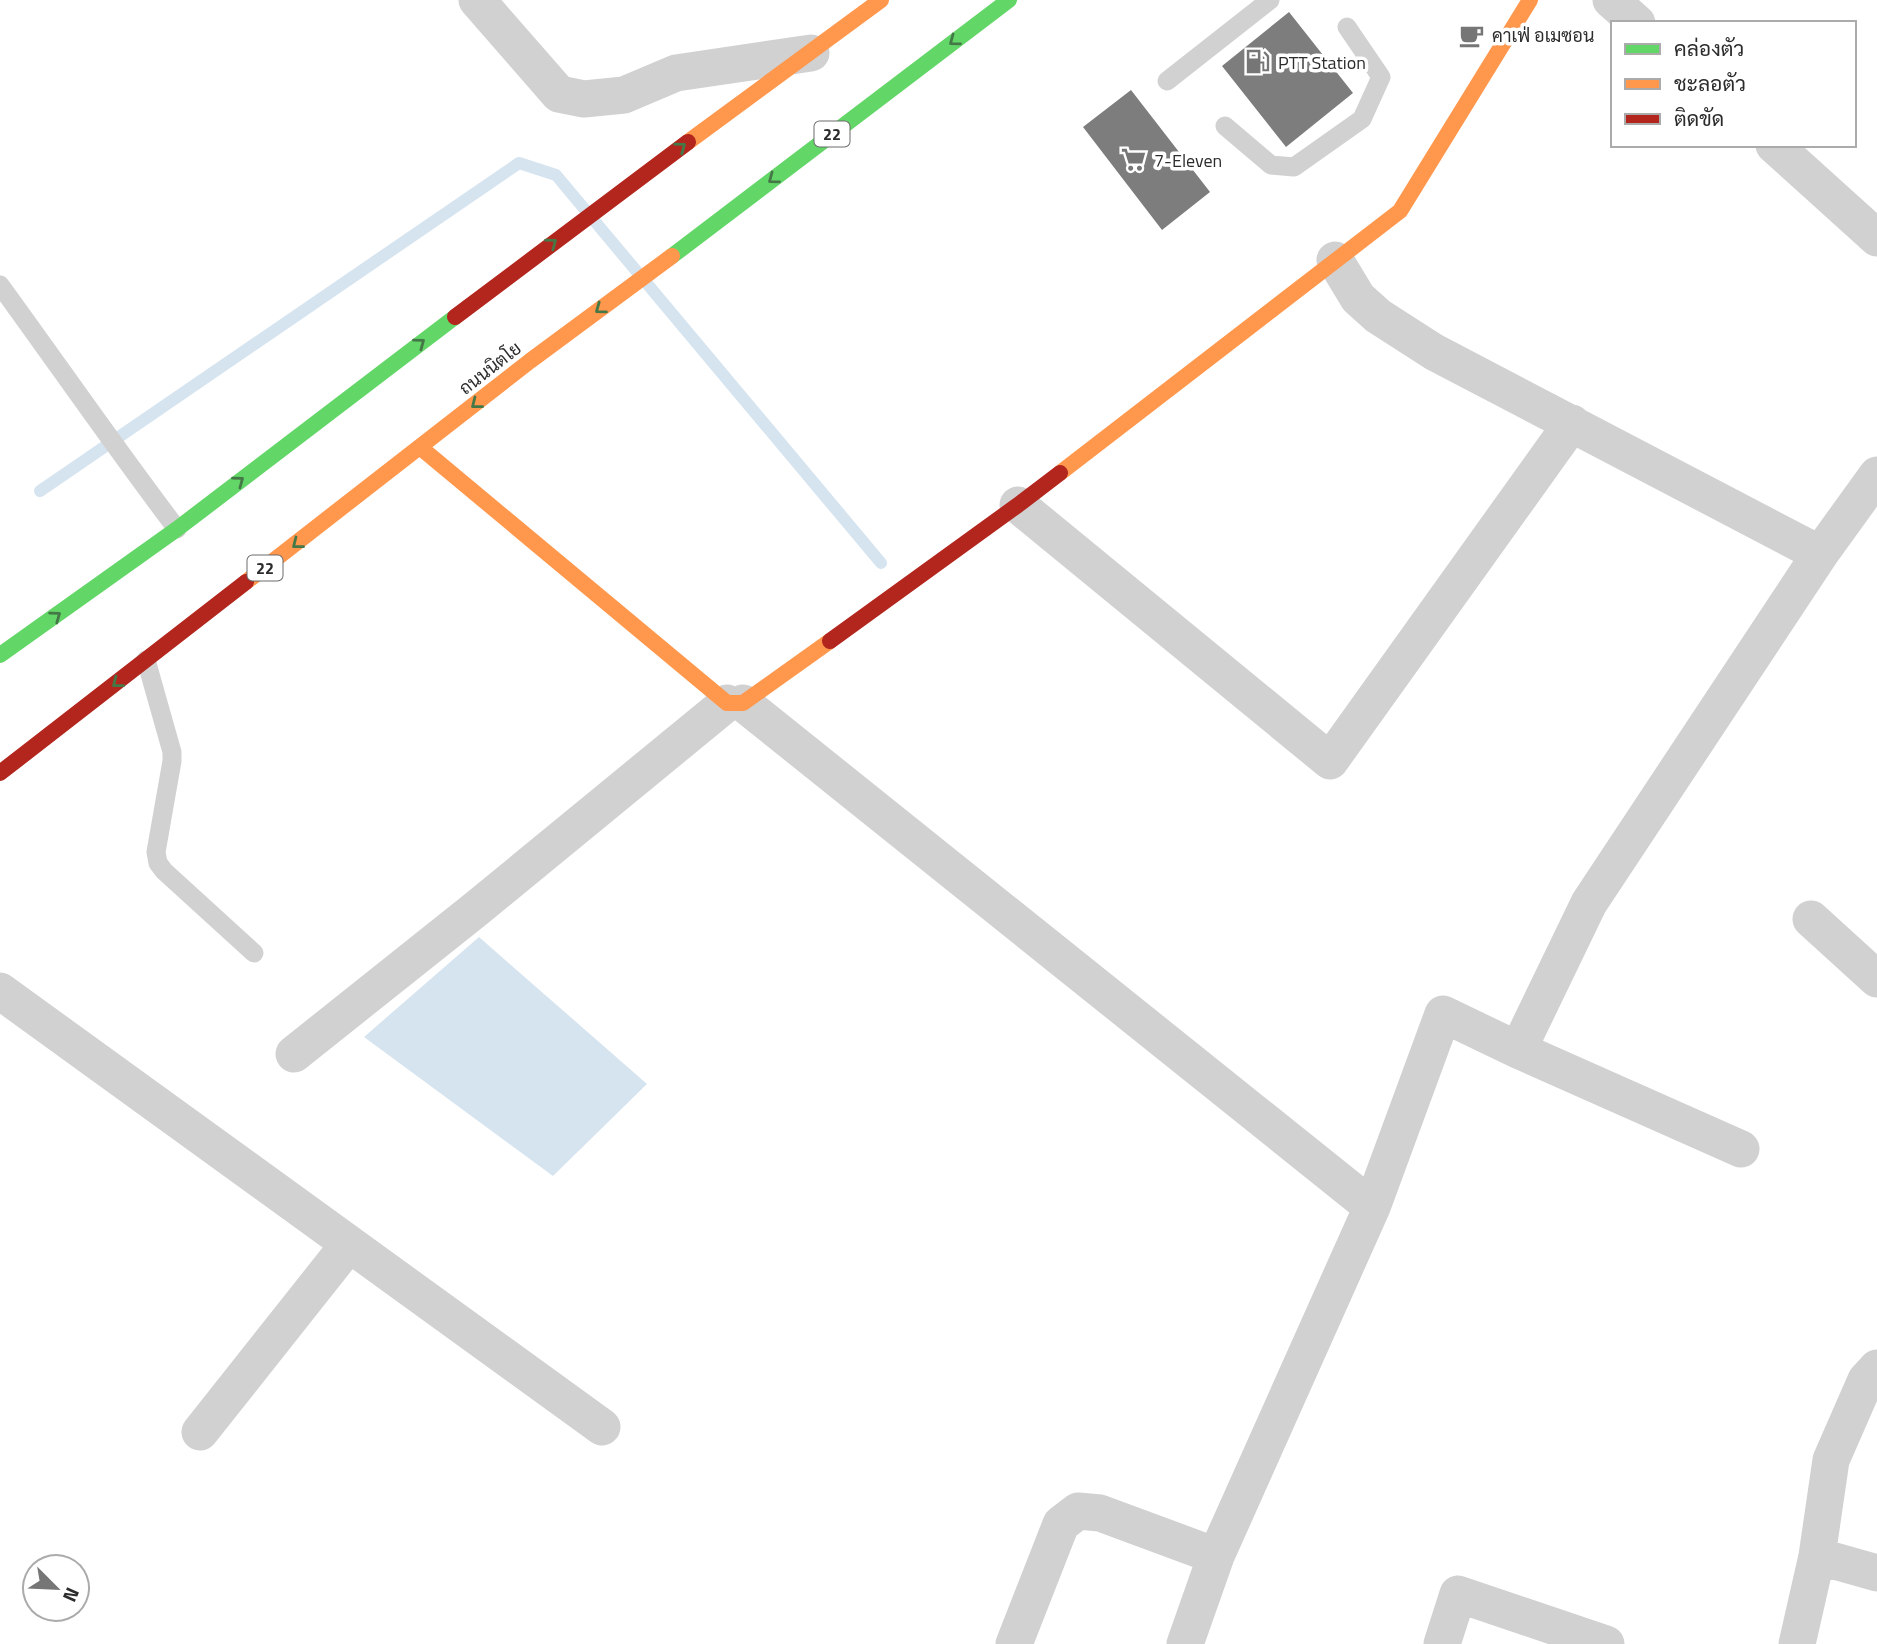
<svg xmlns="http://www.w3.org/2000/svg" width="1877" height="1644" viewBox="0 0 1877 1644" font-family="'Titillium Web',Sarabun,sans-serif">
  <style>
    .water { fill: #d6e4f0 }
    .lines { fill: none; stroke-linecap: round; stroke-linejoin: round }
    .stream { stroke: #d6e4f0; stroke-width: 12 }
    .building { fill: #7d7d7d }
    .lane { stroke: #d1d1d1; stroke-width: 19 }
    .street { stroke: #d1d1d1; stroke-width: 37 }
    .fast { stroke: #63d668; stroke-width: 16 }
    .slow { stroke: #ff974d; stroke-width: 16 }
    .jam { stroke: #b3261e; stroke-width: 16 }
    .oneway { stroke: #457847 }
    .labels { text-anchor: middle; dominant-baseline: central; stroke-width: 7; stroke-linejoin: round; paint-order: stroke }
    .shield { fill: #fff; stroke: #6b6b6b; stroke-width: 2 }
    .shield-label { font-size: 16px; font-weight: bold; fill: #2c2c2c }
    .poi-label { font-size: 18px; fill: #2c2c2c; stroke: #fff; text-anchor: start }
    .street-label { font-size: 18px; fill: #2c2c2c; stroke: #fff }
  </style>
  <rect width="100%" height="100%" fill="#fff"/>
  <path class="water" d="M479,937L647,1084L553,1176L364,1037Z"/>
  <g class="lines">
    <path class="stream" d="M40,491L519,163L556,175L881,563"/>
  </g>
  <path class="building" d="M1289,12L1353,93L1286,147L1222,66Z
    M1131,90L1210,192L1162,230L1083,127Z"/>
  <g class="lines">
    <path class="lane" d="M1167,81L1270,0
      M1225,126L1271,165L1294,167L1362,119L1381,77L1347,27
      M0,285C59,366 116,449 177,529
      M146,660L172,752V761L156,852L158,863L164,871L254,953"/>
    <path class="street" d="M477,0L559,94L584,99L624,95L676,73L811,53
      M1611,0L1637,23
      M1774,145L1877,238
      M1335,260L1358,298L1378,316L1434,352L1820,554
      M1018,505L1330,761L1572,423
      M743,703L1372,1207L1216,1556L1185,1644
      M1811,919L1877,979
      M0,991L602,1427
      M1518,1050L1589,903L1820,554L1877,475
      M294,1054L476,909L727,703
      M1372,1207L1443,1014L1518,1050L1741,1149
      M200,1432L349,1244
      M1817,1556L1877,1573
      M1014,1644L1061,1524L1078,1511L1100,1513L1216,1556
      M1442,1644L1458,1594L1606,1644
      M1797,1644L1817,1556L1831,1460L1866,1380L1877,1368"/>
    <path class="fast" d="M672,256L1009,0
      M0,655L177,529L455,317"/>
    <path class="slow" d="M688,142L881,0
      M421,448L727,703H743L830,641
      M1060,473L1400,211L1530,0
      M246,582L530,361L672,256"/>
    <path class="jam" d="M455,317L688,142
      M830,641L1018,505L1060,473
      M0,773L246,582"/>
  </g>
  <defs><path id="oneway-chevron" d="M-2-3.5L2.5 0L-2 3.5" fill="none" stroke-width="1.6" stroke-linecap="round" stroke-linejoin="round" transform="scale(1.75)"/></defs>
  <g class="oneway">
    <use href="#oneway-chevron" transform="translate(954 41) rotate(143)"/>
    <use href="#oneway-chevron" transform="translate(681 147) rotate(-36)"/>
    <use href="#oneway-chevron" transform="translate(773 179) rotate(143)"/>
    <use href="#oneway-chevron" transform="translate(552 243) rotate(-37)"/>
    <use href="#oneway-chevron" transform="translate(600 309) rotate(144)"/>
    <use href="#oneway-chevron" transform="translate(420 343) rotate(-37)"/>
    <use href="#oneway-chevron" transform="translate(476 404) rotate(142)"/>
    <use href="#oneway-chevron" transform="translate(239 481) rotate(-37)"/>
    <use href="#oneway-chevron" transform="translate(297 544) rotate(142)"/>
    <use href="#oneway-chevron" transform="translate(56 616) rotate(-36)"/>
    <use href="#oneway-chevron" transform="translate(117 683) rotate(142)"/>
  </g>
  <defs>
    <symbol id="cafe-bare" viewBox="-9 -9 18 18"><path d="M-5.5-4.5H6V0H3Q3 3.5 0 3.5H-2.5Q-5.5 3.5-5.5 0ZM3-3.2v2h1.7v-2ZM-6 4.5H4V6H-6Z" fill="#767676" stroke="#fff" stroke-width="2.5" paint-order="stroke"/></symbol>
    <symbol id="fuel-bare" viewBox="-9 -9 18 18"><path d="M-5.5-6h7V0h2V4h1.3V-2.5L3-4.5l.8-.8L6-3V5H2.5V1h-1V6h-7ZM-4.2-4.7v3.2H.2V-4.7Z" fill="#767676" stroke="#fff" stroke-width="2.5" paint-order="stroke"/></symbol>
    <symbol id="supermarket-bare" viewBox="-9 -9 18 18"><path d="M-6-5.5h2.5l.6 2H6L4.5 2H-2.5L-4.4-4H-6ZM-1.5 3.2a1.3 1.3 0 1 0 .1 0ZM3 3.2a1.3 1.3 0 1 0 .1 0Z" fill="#767676" stroke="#fff" stroke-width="2.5" paint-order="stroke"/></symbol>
  </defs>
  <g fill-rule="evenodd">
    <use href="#cafe-bare" x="1454" y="18" width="35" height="35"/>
    <use href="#fuel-bare" x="1240" y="44" width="35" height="35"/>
    <use href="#supermarket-bare" x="1116" y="142" width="35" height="35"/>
  </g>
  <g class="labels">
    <g class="shield">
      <rect x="814.5" y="121.5" width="35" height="25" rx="5"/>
      <rect x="247.5" y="555.5" width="35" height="25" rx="5"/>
    </g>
    <g class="shield-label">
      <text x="832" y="134">22</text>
      <text x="265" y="568">22</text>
    </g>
    <g class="poi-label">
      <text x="1492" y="35">คาเฟ่ อเมซอน</text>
      <text x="1278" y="62">PTT Station</text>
      <text x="1154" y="160">7-Eleven</text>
    </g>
    <g class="street-label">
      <text transform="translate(490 368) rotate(-38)">ถนนนิตโย</text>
    </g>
  </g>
  <rect x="1611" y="21" width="245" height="126" fill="#ffffff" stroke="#ababab" stroke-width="2"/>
  <rect x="1625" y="44" width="35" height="10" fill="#63d668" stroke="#ababab" stroke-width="2"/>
  <text x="1674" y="56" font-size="21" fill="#2c2c2c">คล่องตัว</text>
  <rect x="1625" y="79" width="35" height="10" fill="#ff974d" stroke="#ababab" stroke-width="2"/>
  <text x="1674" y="91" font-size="21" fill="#2c2c2c">ชะลอตัว</text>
  <rect x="1625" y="114" width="35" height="10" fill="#b3261e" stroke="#ababab" stroke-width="2"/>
  <text x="1674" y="126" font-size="21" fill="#2c2c2c">ติดขัด</text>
  <g transform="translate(56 1588) rotate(114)"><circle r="33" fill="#ffffff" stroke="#ababab" stroke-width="2"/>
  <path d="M0-5L12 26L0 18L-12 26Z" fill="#767676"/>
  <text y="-10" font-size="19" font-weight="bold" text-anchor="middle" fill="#2c2c2c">N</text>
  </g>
</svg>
